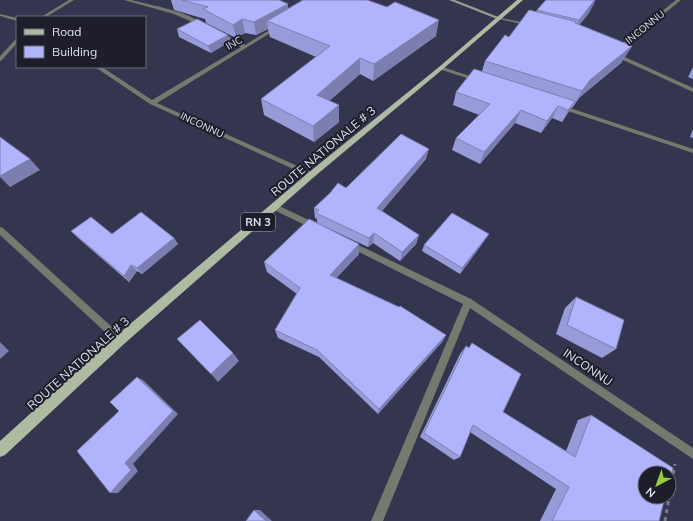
<svg xmlns="http://www.w3.org/2000/svg" width="693" height="521" viewBox="0 0 693 521" font-family="Mulish,sans-serif">
  <style>
    .lines { fill: none; stroke-linecap: round; stroke-linejoin: round }
    .path { stroke: #77788e; stroke-width: 3; stroke-dasharray: 4 4; stroke-linecap: butt }
    .lane { fill: #747a6e; fill-rule: evenodd }
    .street { fill: #747a6e; fill-rule: evenodd }
    .secondary { fill: #959e8b; fill-rule: evenodd }
    .primary { fill: #aebaa2; fill-rule: evenodd }
    .wall { fill: #989bd9 }
    .shaded-wall { fill: #7c7eb0 }
    .building { fill: #b1b4fc; stroke: #7c7eb0 }
    .labels { text-anchor: middle; dominant-baseline: central; stroke-width: 4; stroke-linejoin: round; paint-order: stroke }
    .far-street-label { font-size: 10px; fill: #e0e1f1; stroke: #1d1e29 }
    .shield { fill: #1d1e29; stroke: #a6a6b5; stroke-width: 1 }
    .shield-label { font-size: 11px; font-weight: bold; fill: #e0e1f1 }
    .street-label { font-size: 12px; fill: #e0e1f1; stroke: #1d1e29 }
  </style>
  <rect width="100%" height="100%" fill="#34354e"/>
  <g class="lines">
    <path class="path" d="M665,521L675,464"/>
    <path class="lane" d="M497,17L530,24L532,25L530,26L499,19H497Z
      M612,53H616L693,88V92L612,55Z"/>
    <path class="street" d="M69,0H74L46,17H41Z
      M124,0H131C154,6 187,11 205,25L201,26L174,14Z
      M676,0H681L619,51H615V49Z
      M0,14L17,18V21L0,16Z
      M276,26L280,27L157,103L313,173L314,175L311,177L150,104L95,67H102L152,100L241,47L217,34V32H221L245,45Z
      M17,38V43L2,60L0,61V56Z
      M439,67H443L481,80L476,81L439,69Z
      M561,105L693,149V153L559,108L558,107Z
      M275,204L317,224L318,226L317,228H311L272,209L271,207Z
      M0,227L3,228L123,337L125,340L123,343L120,344L117,343L0,235Z
      M350,241L471,299L693,448V459L470,308L383,521H371L463,304L347,246L346,244L347,242Z"/>
    <path class="secondary" d="M449,0H455L501,18L497,19Z"/>
    <path class="primary" d="M517,0H523L443,69L314,177L124,344L5,455L0,457V441L116,336L308,173L439,67Z"/>
  </g>
  <path class="wall" d="M171,0H279L288,9L436,36L373,81L360,74L329,101L339,122L314,142L264,115L261,99L316,57L270,37L268,29L256,35L245,33L236,38L206,23L205,19L174,10Z
    M537,10L589,13L579,25L632,46L621,63L580,97L572,108H571L568,113L562,122L552,118L541,133L515,123L480,164L452,150L456,138L479,115L453,105L456,92L482,71L485,61L509,37L536,12Z
    M177,29L229,42L211,53L179,37Z
    M693,67V79L688,77Z
    M693,129V138L690,137Z
    M426,159L382,211L419,235L416,244L400,261L373,243L368,247L317,223V219L315,218L314,208L346,188Z
    M71,231L174,238L178,244L142,274L137,271L129,282L78,238Z
    M485,240L460,274L422,251L424,245Z
    M359,244V254L336,278L446,335L442,342L378,414L319,357L278,338L275,330L297,294L267,272L264,262Z
    M576,297L616,349L602,358L556,334L565,308Z
    M472,343L503,412L566,451L578,420L591,415L659,521H540L556,489L470,432L460,457L454,460L420,437L460,354L466,346L469,348Z"/>
  <path class="shaded-wall" d="M596,0L589,13L572,34L579,20Z
    M288,4L289,17L267,21L268,29L256,35L254,22Z
    M242,19L245,33L236,38L233,25Z
    M439,20L436,36L373,81L374,64Z
    M228,35L229,42L211,53L208,46Z
    M632,46L621,63L580,97L572,108L582,91L590,80Z
    M360,58V74L318,111L317,95Z
    M575,101L568,113L562,122L568,110Z
    M339,105V122L314,142L313,126Z
    M558,106L552,118L541,133L547,121Z
    M521,110L515,123L480,164L484,152Z
    M429,149L426,159L376,218L377,208Z
    M30,159L40,170L10,187L0,177V176Z
    M374,233L373,243L368,247L369,238Z
    M489,234L485,240L460,274L462,268Z
    M419,235L416,244L400,261L402,252Z
    M174,238L178,244L142,274L137,268Z
    M359,244V254L331,284L330,275Z
    M131,265L137,271L129,282L124,276Z
    M446,335L442,342L378,414L379,409Z
    M0,342L9,351L0,359Z
    M233,353L239,361L218,382L211,374Z
    M137,377L143,380L178,414L133,464L138,471L118,493H110Z
    M254,510H260L272,521H266Z"/>
  <path class="building" d="M182,0H279L288,4L254,22L242,19L233,25L203,9L208,7Z
    M303,0H367L387,7L395,2L439,20L374,64L360,58L317,95L339,105L313,126L261,99L330,46L267,21Z
    M546,0H595L579,20L537,10Z
    M529,10L570,20L576,22L575,23L632,46L590,80L582,91L485,61L505,35L509,37Z
    M197,19L228,35L208,46L177,29Z
    M474,69L575,101L568,110L558,106L547,121L521,110L484,152L456,138L490,104L456,92Z
    M401,134L429,149L377,208L419,235L402,252L374,233L369,238L316,213L319,210L314,208L330,193L338,183L346,188Z
    M0,137L30,159L0,176Z
    M141,212L174,238L137,268L131,265L124,276L71,231L91,217L112,234Z
    M452,213L489,234L462,268L424,245Z
    M309,219L359,244L330,275L399,307L400,306L446,335L379,409L317,350L275,330L300,288L264,262Z
    M576,297L624,320L616,349L567,325Z
    M200,320L233,353L211,374L177,339Z
    M472,343L521,374L503,412L575,457L591,415L673,468L669,483V473H645V497H665L659,521H552L569,487L473,425L460,457L424,433L466,346L469,348Z
    M137,377L173,411L125,463L131,470L110,493L77,451L119,411L110,402Z
    M254,510L266,521H246Z"/>
  <g class="labels">
    <g class="far-street-label">
      <text transform="translate(645 27) rotate(-39)">INCONNU</text>
      <text transform="translate(234 43) rotate(-31)">INC</text>
      <text transform="translate(202 125) rotate(25)">INCONNU</text>
    </g>
    <rect class="shield" x="241" y="213" width="34" height="18" rx="3"/>
    <g class="shield-label">
      <text x="258" y="222">RN 3</text>
    </g>
    <g class="street-label">
      <text transform="translate(323 151) rotate(-40)">ROUTE NATIONALE # 3</text>
      <text transform="translate(78 363) rotate(-42)">ROUTE NATIONALE # 3</text>
      <text transform="translate(588 367) rotate(34)">INCONNU</text>
    </g>
  </g>
  <rect x="16" y="16" width="130" height="52" fill="#1d1e29" stroke="#6b6c79"/>
  <rect x="24" y="29" width="20" height="6" fill="#aebaa2" stroke="#6b6c79"/>
  <text x="52" y="36" font-size="12" fill="#e0e1f1">Road</text>
  <rect x="24" y="46" width="20" height="12" fill="#b1b4fc" stroke="#6b6c79"/>
  <text x="52" y="56" font-size="12" fill="#e0e1f1">Building</text>
  <g transform="translate(657 485) rotate(221)"><circle r="19" fill="#1d1e29" stroke="#6b6c79"/>
  <path d="M0-3L7 15L0 10L-7 15Z" fill="#94cc3c"/>
  <text y="-6" font-size="11" font-weight="bold" text-anchor="middle" fill="#e0e1f1">N</text>
  </g>
</svg>
